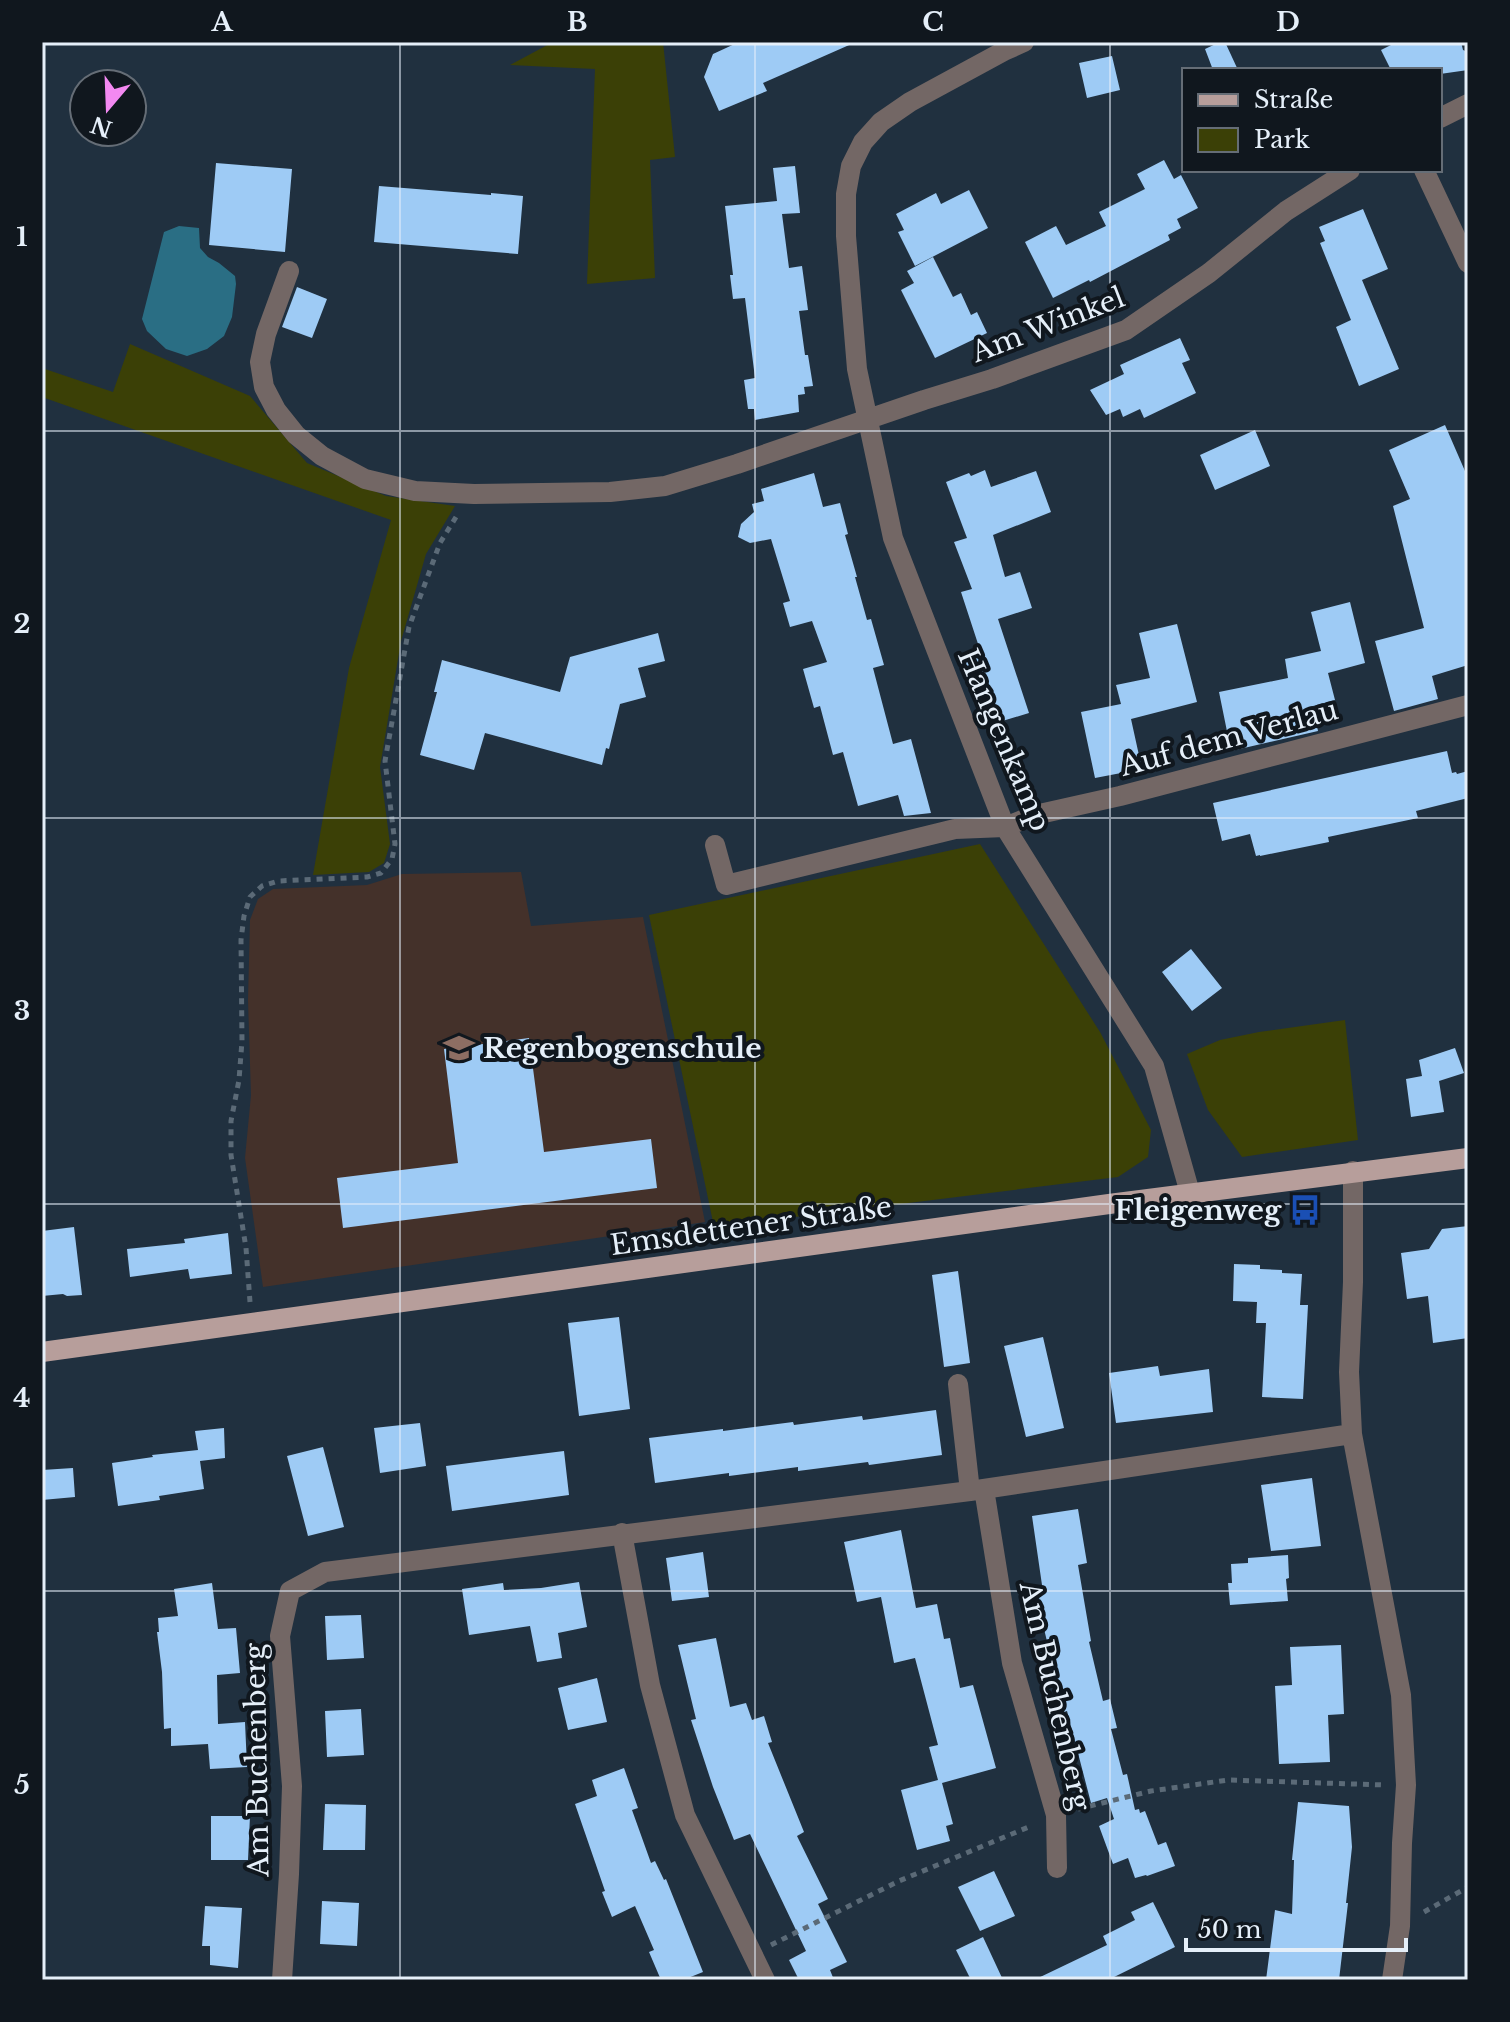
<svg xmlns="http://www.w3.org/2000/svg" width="1510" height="2022" viewBox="0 0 1510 2022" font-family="'Libre Baskerville',serif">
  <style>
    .education { fill: #44312a }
    .green { fill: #3b4006 }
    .water { fill: #2a6e84 }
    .building { fill: #9ecbf5 }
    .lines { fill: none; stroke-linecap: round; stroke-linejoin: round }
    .path { stroke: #5b6a77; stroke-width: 5; stroke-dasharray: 6 6; stroke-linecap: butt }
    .minor { stroke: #736765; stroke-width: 20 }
    .major { stroke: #b79e9b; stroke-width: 20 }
    .grid { fill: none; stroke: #e5eff9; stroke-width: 2; stroke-opacity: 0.55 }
    .labels { text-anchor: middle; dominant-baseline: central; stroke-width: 8; stroke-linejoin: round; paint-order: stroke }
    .street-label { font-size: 28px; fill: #e5eff9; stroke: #10171e }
    .poi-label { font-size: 28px; font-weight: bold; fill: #e5eff9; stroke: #10171e; text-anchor: start }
    .neatline { fill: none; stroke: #e5eff9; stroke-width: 3 }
    .grid-label { font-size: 26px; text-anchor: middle; font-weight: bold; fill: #e5eff9 }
  </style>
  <rect width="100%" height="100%" fill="#20303f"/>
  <path class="education" d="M521,872L531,926L643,917L705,1222L263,1287L245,1158L251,1095L248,1000L250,920L258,899L273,889L367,885L402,874Z"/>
  <path class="green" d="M553,42H663L675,157L650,160L655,278L587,284L595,69L510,65Z
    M130,344L250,396L307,463L386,496L455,506L426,554L401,641L380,767L390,844L384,863L369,872L313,875L349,668L391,520L42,397V368L113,392Z
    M980,844L1100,1032L1151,1130L1148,1157L1118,1177L714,1227L649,915Z
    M1345,1020L1358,1140L1242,1157L1208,1110L1187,1054L1220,1040L1259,1032Z"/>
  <path class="water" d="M179,226L199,228L200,248L208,257L219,263L235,276L236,284L232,317L224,336L207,349L187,356L166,349L147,331L142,319L164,232Z"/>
  <path class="building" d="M739,42H856L763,83L767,91L719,111L704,77L713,54Z
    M1220,42H1225L1238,70H1213L1205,49Z
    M1397,42H1461L1463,50L1468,52V70L1440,74V70H1391L1381,50Z
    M1112,56L1120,90L1087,98L1079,63Z
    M1164,160L1174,179L1181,175L1198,208L1177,219L1181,228L1168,235L1170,240L1090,282L1089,280L1053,298L1025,242L1056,226L1066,245L1106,226L1099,212L1145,189L1137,174Z
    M216,163L292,169L285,252L209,245Z
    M795,166L800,213L782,214L789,268L802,266L808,310L799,311L805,355H808L813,386L804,387L805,394L798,395L799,412L755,420L754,409H748L744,380L755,378L745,298L733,299L730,275H733L725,206L777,201L773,168Z
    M379,186L491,195V193L523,196L518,254L374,242Z
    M969,190L988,228L915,266L898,232L904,230L896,214L936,193L941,204Z
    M1363,209L1388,269L1362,280L1399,369L1359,386L1336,327L1351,320L1320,243L1325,241L1319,227Z
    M933,257L953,297L961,293L971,315L977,312L987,333L935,358L901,290L914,283L907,271Z
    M297,287L327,299L312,338L282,327Z
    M1180,338L1190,360L1182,363L1196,393L1144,418L1140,409L1123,417L1120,409L1106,415L1090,390L1124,374L1120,365Z
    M1445,425L1468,478V665L1432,676L1438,699L1394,711L1375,641L1424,628L1393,506L1410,499L1389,450Z
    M1255,430L1270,466L1215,490L1200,455Z
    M985,470L991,487L1036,471L1051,512L993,535L1005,577L1020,572L1032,608L998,619L1029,713L986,726L964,658L981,653L961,592L972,589L954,542L967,538L946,482L969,473L971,476Z
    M814,473L823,507L840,503L848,534L845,535L857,577H855L867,620L871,619L884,665L873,668L893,744L911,739L931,813L904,816L898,795L858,806L843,752L833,755L820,706L814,708L803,669L827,662L812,621L790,627L783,603L790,601L771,539L750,543L738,537L741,524L754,512L752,504L764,501L761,489Z
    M1350,602L1365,663L1328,673L1335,700L1313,706L1318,731L1231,751L1219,692L1288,678L1285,659L1321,651L1311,612Z
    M1177,624L1197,702L1131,719L1142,769L1095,778L1081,712L1121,704L1116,685L1150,678L1139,633Z
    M658,633L665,661L638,668L646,697L620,704L609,749L606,748L602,765L485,733L474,770L420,755L437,692H434L442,660L560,692L570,657Z
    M1447,751L1452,773L1456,772L1457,774L1468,771V798L1416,811L1418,818L1328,837L1329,842L1260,856V855L1256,856L1250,834L1222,841L1213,803Z
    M1191,949L1222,988L1192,1011L1162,972Z
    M529,1038L544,1152L651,1139L657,1188L343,1228L337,1178L458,1163L444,1049Z
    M1455,1048L1464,1073L1439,1081L1444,1112L1411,1117L1406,1079L1422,1076L1419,1060Z
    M1468,1226V1338L1433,1343L1428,1296L1407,1299L1401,1253L1429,1249L1442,1229Z
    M74,1227L82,1295L67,1296L63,1294L42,1296V1231Z
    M228,1233L232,1274L190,1279L188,1269L130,1277L127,1249L185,1243L184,1239Z
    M1234,1264L1260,1265V1269L1282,1270V1273L1302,1274L1300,1305H1308L1303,1399L1262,1397L1266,1323H1256L1257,1302L1233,1301Z
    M958,1271L970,1363L944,1367L932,1275Z
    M619,1317L630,1409L579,1416L568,1323Z
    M1043,1337L1064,1428L1026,1437L1004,1346Z
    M1158,1366L1160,1376L1209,1369L1213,1412L1116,1423L1109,1373Z
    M936,1410L942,1455L869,1465L868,1462L798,1471V1467L729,1476V1473L655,1483L649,1438L723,1429V1431L793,1422L794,1425L862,1416L863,1420Z
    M420,1423L426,1466L380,1473L374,1428Z
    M224,1428L225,1458L200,1461L204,1489L159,1496L160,1500L118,1506L112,1463L153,1457L152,1455L198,1450L195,1431Z
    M323,1447L344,1527L308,1536L287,1456Z
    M564,1451L569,1495L452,1511L446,1466Z
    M73,1468L75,1497L42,1500V1470Z
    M1312,1478L1321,1546L1271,1551L1261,1485Z
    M1078,1509L1087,1563L1078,1565L1091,1641L1089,1642L1103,1701L1110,1699L1117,1728L1111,1729L1123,1775L1127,1774L1135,1810L1139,1809L1140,1813L1145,1811L1158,1845L1166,1842L1175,1866L1147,1876L1146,1875L1135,1878L1128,1858L1113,1864L1099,1826L1114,1819L1107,1798L1091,1803L1067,1711L1064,1712L1045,1633L1037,1585H1042L1032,1516Z
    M901,1530L916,1608L937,1604L944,1639L950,1638L960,1688L973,1685L996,1768L942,1783L953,1824L946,1826L950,1841L917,1850L901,1790L938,1780L929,1747L938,1745L915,1658L894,1663L881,1597L857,1602L844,1542Z
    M703,1552L709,1597L672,1601L666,1558Z
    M1288,1555L1289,1578L1286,1579L1288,1601L1230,1605L1228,1583H1232L1231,1564L1248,1563V1558Z
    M579,1582L587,1627L558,1633L562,1658L537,1662L530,1626L469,1635L462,1589L503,1583L504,1590L541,1588Z
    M212,1583L218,1629L236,1628L240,1673L217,1675L218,1724L245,1722L247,1767L210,1769L208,1744L171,1746V1728L164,1729L162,1672L157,1632H159L158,1618L178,1616L174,1589Z
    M361,1615L364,1658L327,1660L325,1616Z
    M716,1638L730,1707L746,1703L752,1720L764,1716L772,1742L768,1743L804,1832L797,1836L828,1899L818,1904L847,1962L830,1970L834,1980H799L789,1960L806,1951L750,1834L734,1840L713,1787L691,1720L696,1719L678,1645Z
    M1341,1645L1344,1714L1328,1715L1330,1762L1279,1764L1275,1686L1292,1685L1290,1647Z
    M597,1678L607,1722L568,1730L558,1688Z
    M361,1709L364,1755L327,1757L325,1711Z
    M624,1768L638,1808L632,1810L651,1863L655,1861L664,1880L666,1879L703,1972L683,1980H661L649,1952L654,1950L635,1906L612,1917L602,1892L605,1891L575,1804L597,1796L592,1780Z
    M1298,1802L1349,1806L1352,1847L1346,1903H1348L1339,1980H1266L1275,1910L1292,1914L1294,1860H1292Z
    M325,1804L366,1805L365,1850H323Z
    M211,1816H250L248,1860H211Z
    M994,1871L1015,1916L980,1931L958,1887Z
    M322,1901L359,1903L357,1946L320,1944Z
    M1153,1902L1175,1947L1108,1980H1034L1107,1945L1103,1936L1135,1920L1131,1912Z
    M205,1906L242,1908L238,1968L210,1965V1946H202Z
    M983,1937L1003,1980H971L956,1950Z"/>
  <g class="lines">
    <path class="path" d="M250,1302L246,1248L231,1155V1121L239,1080L242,1041L241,940L244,916L250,897L262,886L278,881L367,877L381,873L392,859L395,844L385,761L409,627L440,543L456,517
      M1078,1809L1151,1791L1228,1780L1385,1785
      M1424,1912L1468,1887
      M771,1945L899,1881L1031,1826"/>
    <path class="minor" d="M1024,42L1004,51L910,102L881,122L863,142L851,166L846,194V236L857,369L893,538L1005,827L1154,1066L1190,1193
      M1440,118L1468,104
      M1424,170L1468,263
      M289,271L266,334L260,362L264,387L276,410L296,435L322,456L365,479L415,491L474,494L610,492L665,486L737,464L924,400L992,379L1126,330L1209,273L1286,211L1350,170
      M715,845L726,885L955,829L1005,827L1035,815L1120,796L1468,705
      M1353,1171V1282L1349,1372L1352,1434L1401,1695L1406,1785L1402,1843L1400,1926L1392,1980
      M958,1384L970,1491
      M984,1489L1012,1663L1056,1815L1057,1868
      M622,1533L650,1685L685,1815L765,1980
      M282,1980L289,1874L292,1786L280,1636L290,1591L325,1572L970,1491L1352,1434"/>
    <path class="major" d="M42,1352L1109,1204L1468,1158"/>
  </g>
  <path class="grid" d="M400,42V1980M755,42V1980M1110,42V1980M42,431H1468M42,818H1468M42,1204H1468M42,1591H1468"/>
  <defs>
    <symbol id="school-bare" viewBox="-9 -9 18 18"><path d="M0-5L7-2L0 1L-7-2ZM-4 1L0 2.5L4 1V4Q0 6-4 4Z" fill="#8d6e63" stroke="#10171e" stroke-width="2.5" paint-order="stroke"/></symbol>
    <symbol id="bus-bare" viewBox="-9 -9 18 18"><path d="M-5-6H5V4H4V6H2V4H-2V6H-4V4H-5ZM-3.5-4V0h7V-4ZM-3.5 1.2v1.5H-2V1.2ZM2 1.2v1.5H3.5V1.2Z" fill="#1a4fb4" stroke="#10171e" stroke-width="2.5" paint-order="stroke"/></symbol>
  </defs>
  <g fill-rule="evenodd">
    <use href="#school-bare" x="437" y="1026" width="44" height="44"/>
    <use href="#bus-bare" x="1283" y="1188" width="44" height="44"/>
  </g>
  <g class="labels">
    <g class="street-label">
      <text transform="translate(1048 325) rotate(-21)">Am Winkel</text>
      <text transform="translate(1229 738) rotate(-15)">Auf dem Verlau</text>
      <text transform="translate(1004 740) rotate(67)">Hangenkamp</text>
      <text transform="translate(751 1226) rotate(-8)">Emsdettener Straße</text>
      <text transform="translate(1055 1696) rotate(77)">Am Buchenberg</text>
      <text transform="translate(257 1760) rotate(-91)">Am Buchenberg</text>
    </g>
    <g class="poi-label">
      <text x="483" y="1048">Regenbogenschule</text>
      <text x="1281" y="1210" text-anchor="end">Fleigenweg</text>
    </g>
  </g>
  <rect width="1510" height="2022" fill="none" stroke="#10171e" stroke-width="88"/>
  <rect x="1182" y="68" width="260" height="104" fill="#10171e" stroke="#656d76" stroke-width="2"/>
  <rect x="1198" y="94" width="40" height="12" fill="#b79e9b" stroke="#656d76" stroke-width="2"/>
  <text x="1254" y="108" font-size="24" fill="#e5eff9">Straße</text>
  <rect x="1198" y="128" width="40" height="24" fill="#3b4006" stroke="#656d76" stroke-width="2"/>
  <text x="1254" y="148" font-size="24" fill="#e5eff9">Park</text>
  <g transform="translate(108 108) rotate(199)"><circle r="38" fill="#10171e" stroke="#656d76" stroke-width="2"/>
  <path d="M0-6L14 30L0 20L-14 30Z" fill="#f389f1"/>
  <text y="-12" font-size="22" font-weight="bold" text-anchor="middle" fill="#e5eff9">N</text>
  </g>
  <path d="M1186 1938v12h220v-12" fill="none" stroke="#e5eff9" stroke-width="4"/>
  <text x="1198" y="1938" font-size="24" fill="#e5eff9" stroke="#10171e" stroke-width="6" paint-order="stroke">50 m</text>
  <rect x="44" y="44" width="1422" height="1934" class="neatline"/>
  <g class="grid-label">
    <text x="222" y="31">A</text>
    <text x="577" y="31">B</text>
    <text x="933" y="31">C</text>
    <text x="1288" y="31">D</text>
    <text x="22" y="246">1</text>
    <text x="22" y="633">2</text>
    <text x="22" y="1020">3</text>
    <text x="22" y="1407">4</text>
    <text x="22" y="1794">5</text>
  </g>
</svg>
